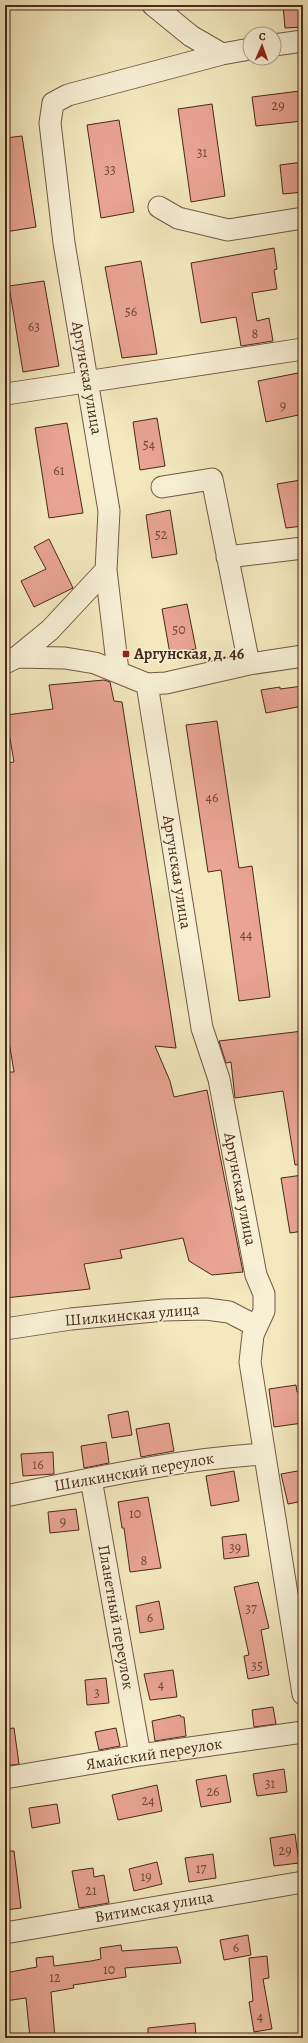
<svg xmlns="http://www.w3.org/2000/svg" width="308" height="2043" viewBox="0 0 308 2043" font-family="Alegreya,serif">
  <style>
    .building { fill: #e9a493; stroke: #49291a }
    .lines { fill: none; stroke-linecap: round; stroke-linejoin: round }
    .street-casing { stroke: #745943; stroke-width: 23 }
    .street { stroke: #f7f0d5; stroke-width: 21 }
    .poi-dot { fill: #8f2418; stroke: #f7f0d5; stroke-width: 1.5 }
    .labels { text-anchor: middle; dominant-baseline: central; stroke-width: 3; stroke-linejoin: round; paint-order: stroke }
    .number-label { font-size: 14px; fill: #714838 }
    .street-label { font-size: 16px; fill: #49291a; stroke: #f7f0d5 }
    .poi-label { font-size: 16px; font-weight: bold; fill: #49291a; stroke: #f7f0d5; text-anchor: start }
  </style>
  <rect width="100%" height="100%" fill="#f3e8be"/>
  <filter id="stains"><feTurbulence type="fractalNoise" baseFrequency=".005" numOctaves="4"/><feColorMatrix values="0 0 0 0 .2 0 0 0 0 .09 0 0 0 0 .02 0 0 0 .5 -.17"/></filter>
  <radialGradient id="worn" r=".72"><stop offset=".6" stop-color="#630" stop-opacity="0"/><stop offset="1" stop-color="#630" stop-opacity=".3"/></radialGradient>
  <path class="building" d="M283,5H303V27L285,28Z
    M300,91L303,121L256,126L252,97Z
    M212,104L225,196L191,202L178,109Z
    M119,120L134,212L101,218L87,125Z
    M22,136L36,227L5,232V138Z
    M303,162V192L283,194L280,165Z
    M274,248L277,269L274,270L277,289L252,293L257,321L269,318L273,341L241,346L236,317L201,323L191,263Z
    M141,261L157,354L122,358L105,267Z
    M44,281L59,366L23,372L9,286Z
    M298,373L303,395V414L266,422L258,381Z
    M157,418L165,466L140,470L133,422Z
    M67,423L83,513L49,518L35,428Z
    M301,480L303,492V526L286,528L277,484Z
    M170,510L177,554L152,558L146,515Z
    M49,539L73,588L34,607L21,581L46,569L34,547Z
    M187,604L196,649L170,654L162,609Z
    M104,680L110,682L114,701L122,702L176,1048L155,1046L170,1081L174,1097L207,1090L243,1272L212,1275L189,1261L183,1238L120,1250L122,1258L84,1264L90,1289L5,1298V1072H14L5,1017V763L14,762L6,715L53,709L49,685Z
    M303,686V706L266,713L261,690L280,687V689Z
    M217,721L239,868L252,866L270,997L239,1001L221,870L208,872L186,725Z
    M303,1031V1164L295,1165L283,1091L235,1098L231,1062L226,1063L219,1041Z
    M303,1175V1231L290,1233L281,1178Z
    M296,1385L297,1392H303V1423L274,1427L269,1389Z
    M128,1411L132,1435L112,1438L108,1415Z
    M169,1423L174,1451L141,1457L136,1429Z
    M106,1442L109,1463L84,1468L81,1446Z
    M53,1452L54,1474L23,1476L21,1454Z
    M303,1470V1501L288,1504L281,1474Z
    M234,1471L239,1501L211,1506L206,1476Z
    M148,1497L161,1568L130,1572L124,1528H122L118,1502Z
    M76,1509L79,1530L50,1533L48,1512Z
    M246,1534L249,1556L224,1559L222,1537Z
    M258,1582L269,1628L261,1630L269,1675L248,1679L244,1656L249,1655L234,1587Z
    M159,1601L164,1629L140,1633L136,1606Z
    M173,1670L177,1697L150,1700L144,1674Z
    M106,1678L109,1703L87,1705L85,1680Z
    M273,1707L276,1724L254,1727L252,1710Z
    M180,1715L181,1717H184L186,1736L155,1741L152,1721Z
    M14,1728L19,1764L5,1766V1729Z
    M116,1728L120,1746L99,1750L95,1732Z
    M284,1769L287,1792L257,1796L253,1774Z
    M226,1775L231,1802L201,1807L196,1780Z
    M157,1785L162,1811L118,1820L112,1795Z
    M57,1804L60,1823L32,1828L29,1808Z
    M295,1834L299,1863L274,1866L270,1838Z
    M5,1851H14L21,1908L5,1910Z
    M213,1854L216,1878L189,1882L185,1858Z
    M157,1862L162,1884L134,1891L129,1869Z
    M93,1868L94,1877L104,1875L109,1903L79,1908L72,1871Z
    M248,1935L251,1955L224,1960L220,1940Z
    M121,1945L122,1951L177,1947L181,1963L125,1968L126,1977L73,1985L74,1988L51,1992L55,2038H30L26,1998L5,2001V1973L37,1967L36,1958L53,1956L54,1966L91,1961L101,1959L100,1948Z
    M267,1956L269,1978L263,1979L272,2029L254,2032L249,2002L253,2001L249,1958Z
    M195,2023L196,2038H148V2028Z"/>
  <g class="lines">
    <defs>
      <path id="street" d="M153,5L191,36L222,54
        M274,45L303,41
        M159,207L178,218L228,230L303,218
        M6,394L303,349
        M162,487L212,479L249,664
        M227,557L303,548
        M17,657L50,630L106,570
        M5,663L17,657L65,658L95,663L147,684L166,683L249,664L303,656
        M118,671L106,570L109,511L64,243L50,123L53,103L68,95L222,54L250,49
        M147,684L202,1028L219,1079L256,1275L264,1294V1311L253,1335L250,1362L303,1694
        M5,1329L71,1319L164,1310L206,1309L229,1312L256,1326
        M91,1479L140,1755
        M5,1496C91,1479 177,1459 264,1454
        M5,1778L140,1755L303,1732
        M5,1933L303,1882"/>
    </defs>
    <use href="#street" class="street-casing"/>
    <use href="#street" class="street"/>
  </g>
  <rect class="poi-dot" x="122" y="650" width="8" height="8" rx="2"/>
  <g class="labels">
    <g class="number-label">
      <text x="278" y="105">29</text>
      <text x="202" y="152">31</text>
      <text x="110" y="169">33</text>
      <text x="131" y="311">56</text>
      <text x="34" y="326">63</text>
      <text x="255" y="333">8</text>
      <text x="283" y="405">9</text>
      <text x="149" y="444">54</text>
      <text x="59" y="470">61</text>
      <text x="161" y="534">52</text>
      <text x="179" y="629">50</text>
      <text x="212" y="797">46</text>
      <text x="246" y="934">44</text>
      <text x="38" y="1464">16</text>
      <text x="135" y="1513">10</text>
      <text x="63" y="1521">9</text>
      <text x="235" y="1547">39</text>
      <text x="144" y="1560">8</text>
      <text x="251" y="1608">37</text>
      <text x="150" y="1617">6</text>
      <text x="257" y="1665">35</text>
      <text x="161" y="1684">4</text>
      <text x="97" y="1692">3</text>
      <text x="270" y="1783">31</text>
      <text x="213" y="1791">26</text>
      <text x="148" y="1800">24</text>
      <text x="285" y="1850">29</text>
      <text x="201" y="1868">17</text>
      <text x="146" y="1876">19</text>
      <text x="91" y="1890">21</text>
      <text x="236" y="1947">6</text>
      <text x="109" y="1969">10</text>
      <text x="55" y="1977">12</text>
      <text x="260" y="2016">4</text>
    </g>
    <g class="street-label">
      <text transform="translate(87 378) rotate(80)">Аргунская улица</text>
      <text transform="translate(177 872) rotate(81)">Аргунская улица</text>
      <text transform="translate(240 1189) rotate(79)">Аргунская улица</text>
      <text transform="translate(132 1315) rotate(-5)">Шилкинская улица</text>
      <text transform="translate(134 1472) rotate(-10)">Шилкинский переулок</text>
      <text transform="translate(116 1617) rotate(80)">Планетный переулок</text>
      <text transform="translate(154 1754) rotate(-9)">Ямайский переулок</text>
      <text transform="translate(154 1907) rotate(-10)">Витимская улица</text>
    </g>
    <g class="poi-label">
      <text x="134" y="654">Аргунская, д. 46</text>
    </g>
  </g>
  <rect width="308" height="2043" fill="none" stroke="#f3e8be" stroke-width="20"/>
  <rect x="6" y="6" width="296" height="2031" fill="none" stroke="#49291a" stroke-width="2"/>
  <rect x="10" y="10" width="288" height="2023" fill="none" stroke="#49291a"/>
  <g transform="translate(262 46) rotate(2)"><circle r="19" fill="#f7f0d5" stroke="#b1a08a"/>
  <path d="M0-3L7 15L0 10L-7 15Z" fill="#8f2418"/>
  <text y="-6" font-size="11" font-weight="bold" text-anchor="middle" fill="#49291a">С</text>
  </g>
  <rect width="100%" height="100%" filter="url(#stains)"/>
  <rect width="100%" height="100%" fill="url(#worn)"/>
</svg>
